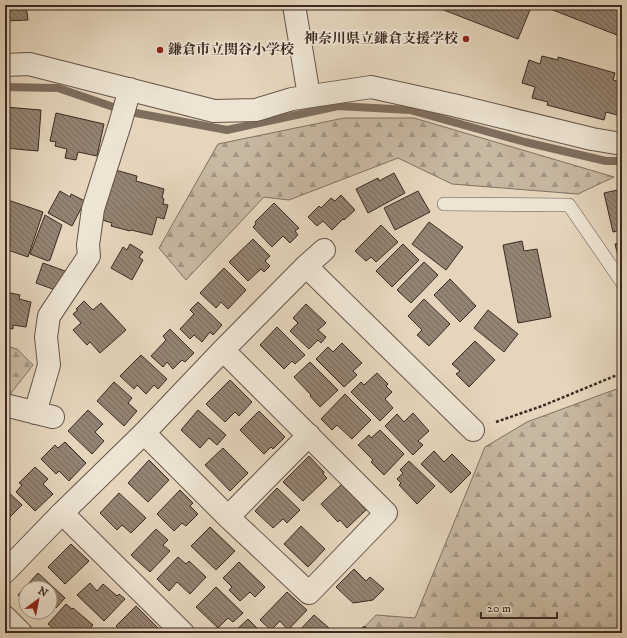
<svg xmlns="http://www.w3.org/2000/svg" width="627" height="638" viewBox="0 0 627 638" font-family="'IM FELL DW Pica','Noto Serif JP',serif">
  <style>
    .forest { fill: url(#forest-firs); stroke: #817162 }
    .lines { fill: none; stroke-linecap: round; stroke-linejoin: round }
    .stream { stroke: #7e6e5e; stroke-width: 8 }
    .building { fill: url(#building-back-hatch); stroke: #3b2a21 }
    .lane-casing { stroke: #655548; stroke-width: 14 }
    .street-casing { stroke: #655548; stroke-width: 24 }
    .path { stroke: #3b2a21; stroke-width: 2.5; stroke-dasharray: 3 2; stroke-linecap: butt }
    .lane { stroke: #ede4d3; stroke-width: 13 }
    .street { stroke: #ede4d3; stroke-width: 22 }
    .poi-dot { fill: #8f2418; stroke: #ede4d3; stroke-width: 1.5 }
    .labels { text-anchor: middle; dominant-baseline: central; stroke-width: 3.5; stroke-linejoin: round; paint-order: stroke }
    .poi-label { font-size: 14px; font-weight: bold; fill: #3b2a21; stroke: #ede4d3; text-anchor: end }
  </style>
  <defs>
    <pattern id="forest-firs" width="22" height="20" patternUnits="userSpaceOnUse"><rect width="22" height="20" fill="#c7b8a2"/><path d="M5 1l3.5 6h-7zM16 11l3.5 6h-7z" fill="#a39684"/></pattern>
    <pattern id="building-back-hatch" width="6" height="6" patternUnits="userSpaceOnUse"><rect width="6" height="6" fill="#938372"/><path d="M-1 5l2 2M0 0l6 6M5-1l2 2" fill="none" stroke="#796b5d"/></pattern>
  </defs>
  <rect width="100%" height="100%" fill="#e4d5bc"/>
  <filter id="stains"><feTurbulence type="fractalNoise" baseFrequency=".005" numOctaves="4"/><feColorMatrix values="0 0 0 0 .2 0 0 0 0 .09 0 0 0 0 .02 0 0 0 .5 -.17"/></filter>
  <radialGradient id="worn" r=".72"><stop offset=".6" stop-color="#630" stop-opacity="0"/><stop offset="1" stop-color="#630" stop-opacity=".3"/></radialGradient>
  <path class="forest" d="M344,118H414L614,177L578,194L452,184L398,158L289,200L264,197L186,280L159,248L218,144Z
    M5,346L17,349L33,365L8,397L5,395Z
    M622,387V633H359L376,615L415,618L485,447L527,422Z"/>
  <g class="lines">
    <path class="stream" d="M5,87L58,88L125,111L227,130L338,106L410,110L525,142L606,161H622"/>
  </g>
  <path class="building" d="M5,5H26L28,20L5,21Z
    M431,5H532L518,39Z
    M540,5H622V37Z
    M542,56L558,60V57L615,73L613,80L622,83L621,116L606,112L604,120L547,105L548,102L532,98L535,87L522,83L529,60L540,64Z
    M5,107L41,110L38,151L5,148Z
    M56,113L104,124L97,156L78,152L76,160L65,158L67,149L55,146L56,142L50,141Z
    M112,169L137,176L136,181L164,189L162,198L164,199L163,204L168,205L164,219L157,217L152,235L131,230L130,231L111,226L112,223L99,219Z
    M394,173L405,193L368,213L356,189L378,178L379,181Z
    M622,189V230L613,232L604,193Z
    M60,191L70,197L71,194L85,201L72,226L48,213Z
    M418,191L430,212L395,230L384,208Z
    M341,195L355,210L344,220L343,219L332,230L323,221L317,226L308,217L319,206L321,208L331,198L335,201Z
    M8,200L43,212L28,257L5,249V210Z
    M274,203L299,228L295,231L298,235L290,243L283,236L272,247L253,227L256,224L255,222Z
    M45,215L62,225L50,260L48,261L30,254Z
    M429,222L463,247L446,270L412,244Z
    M381,225L398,242L376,262L371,257L366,261L355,251Z
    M253,239L270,256L265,261L270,266L264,272L261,269L248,281L229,262Z
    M522,241L524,251L537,249L551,317L518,323L503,245Z
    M622,242V263L619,260L615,244Z
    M130,244L143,252L139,257L143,260L132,280L111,268L123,247L127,250Z
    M403,244L419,260L392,287L376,271Z
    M424,262L438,275L411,303L397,290Z
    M43,263L65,271L58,291L36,283Z
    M224,268L246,290L228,309L221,302L216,308L200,293Z
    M450,279L476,306L460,322L434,295Z
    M6,292L20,295L19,299L31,302L26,327L13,325V329L5,327V296Z
    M424,299L450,324L429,346L417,335L422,330L408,316Z
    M84,301L93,310L101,303L126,330L100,353L90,342L87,345L73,330L81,323L73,314L78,310L76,309Z
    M198,302L222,325L213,335L210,332L202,342L194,335L190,339L180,329L194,314L190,310Z
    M306,304L326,323L318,330L326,337L321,343L318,340L309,349L290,331L298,323L293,318Z
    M488,310L518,334L504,352L474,328Z
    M277,327L305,355L295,364L292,361L284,369L260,345Z
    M170,329L194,353L185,362L182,360L173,369L167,362L163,367L151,356L166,340L163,336Z
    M475,341L495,360L469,387L456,374L460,371L452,364Z
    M342,343L362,363L353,371L357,375L344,387L316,359L328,347L333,352Z
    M141,355L167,379L158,389L154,385L146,394L137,385L134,389L120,376Z
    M310,362L338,390L320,407L310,396L311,395L294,377Z
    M377,373L388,384L386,386L392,392L385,399L393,408L380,421L351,392L361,382L364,385Z
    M230,380L252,402L239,416L235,412L225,422L206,404Z
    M114,382L132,398L128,403L137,411L124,426L97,401Z
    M345,394L371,420L352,439L337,425L332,430L321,419Z
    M88,410L103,424L95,432L104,441L92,454L68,431Z
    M198,410L226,435L217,445L209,438L200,448L181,430Z
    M259,411L285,437L273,449L271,447L264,454L240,430Z
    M413,413L429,431L418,441L423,445L413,455L385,426L397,414L404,422Z
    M380,430L404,454L384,475L371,462L373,460L358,445L369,435L371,438Z
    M65,442L86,463L69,481L59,471L56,474L41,459L55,445L58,448Z
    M223,448L248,473L230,491L205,465Z
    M434,451L444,462L452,454L471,473L451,493L421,464Z
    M309,456L324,472L323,474L327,478L303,501L283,482Z
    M149,460L169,480L148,502L128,483Z
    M409,461L435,486L417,504L399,485L401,483L397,479L403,473L400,470Z
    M35,467L48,479L43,484L53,494L35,511L16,492L22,485L19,483Z
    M342,484L366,510L347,528L340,520L338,522L321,504Z
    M277,488L300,510L287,523L283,519L273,528L255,511Z
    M5,489L22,505L9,518L6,515L5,516Z
    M180,490L193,503L190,506L198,514L186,526L182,523L174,531L157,514Z
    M119,493L146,518L131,533L122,525L117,530L100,513Z
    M301,526L325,549L308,567L284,544Z
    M210,527L235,551L216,570L191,546Z
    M156,529L168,540L163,545L170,551L150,572L131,555Z
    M71,544L89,561L65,584L48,567Z
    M178,557L186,564L189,561L206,577L190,594L177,582L169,591L157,579Z
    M239,562L265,587L255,597L250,592L240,601L229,590L232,587L223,578Z
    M354,569L366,581L370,577L384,589L373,600L353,603L336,587Z
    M38,573L65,598L56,608L50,602V588H26V602L18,595Z
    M90,583L97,591L103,584L117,596L119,594L125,599L104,621L77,595Z
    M216,587L243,613L233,622L228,618L218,628L196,607Z
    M287,592L307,610L288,630L280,621L271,630L260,620Z
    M66,604L72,609L73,608L93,625L86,633H58L48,624Z
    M136,606L158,628L154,633H123L116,626Z
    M314,615L329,628L325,633H297Z
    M248,619L262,633H233Z
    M364,626L369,630L370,628L377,633H358Z"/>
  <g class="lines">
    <defs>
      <path id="lane" d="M444,204L569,205L622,282"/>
      <path id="street" d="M294,5L309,96
        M5,65L29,64L214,111L256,110L292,99L371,87L453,105L592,139L622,144
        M306,266L324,250
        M5,405L53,417
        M35,413L49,365L46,337L49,316L89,256L88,245L93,209L120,124L130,89
        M144,433L228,517L309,593L386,513L223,350
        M62,513L183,633
        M228,517L309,435
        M5,572L62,513L144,433L223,350L306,266L473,430
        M5,617L21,633"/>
    </defs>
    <use href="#lane" class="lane-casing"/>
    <use href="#street" class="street-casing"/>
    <path class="path" d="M496,422L542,406L622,373"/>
    <use href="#lane" class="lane"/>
    <use href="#street" class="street"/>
  </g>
  <g class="poi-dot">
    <circle cx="466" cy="39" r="4"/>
    <circle cx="160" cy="50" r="4"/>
  </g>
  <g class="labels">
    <g class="poi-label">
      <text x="458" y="39">神奈川県立鎌倉支援学校</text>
      <text x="168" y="50" text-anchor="start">鎌倉市立関谷小学校</text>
    </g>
  </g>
  <rect width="627" height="638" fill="none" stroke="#e4d5bc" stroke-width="20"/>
  <rect x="6" y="6" width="615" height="626" fill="none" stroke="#3b2a21" stroke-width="2"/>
  <rect x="10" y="10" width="607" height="618" fill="none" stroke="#3b2a21"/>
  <g transform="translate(38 600) rotate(32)"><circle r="19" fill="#ede4d3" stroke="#a69a8c"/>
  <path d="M0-3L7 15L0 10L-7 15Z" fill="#8f2418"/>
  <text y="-6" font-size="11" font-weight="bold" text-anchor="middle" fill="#3b2a21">N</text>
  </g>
  <path d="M481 612v6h76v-6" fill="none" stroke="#3b2a21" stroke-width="2"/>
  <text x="487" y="612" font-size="12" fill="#3b2a21" stroke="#ede4d3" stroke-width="3" paint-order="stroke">20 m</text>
  <rect width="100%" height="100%" filter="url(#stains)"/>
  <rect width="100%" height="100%" fill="url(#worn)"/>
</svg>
